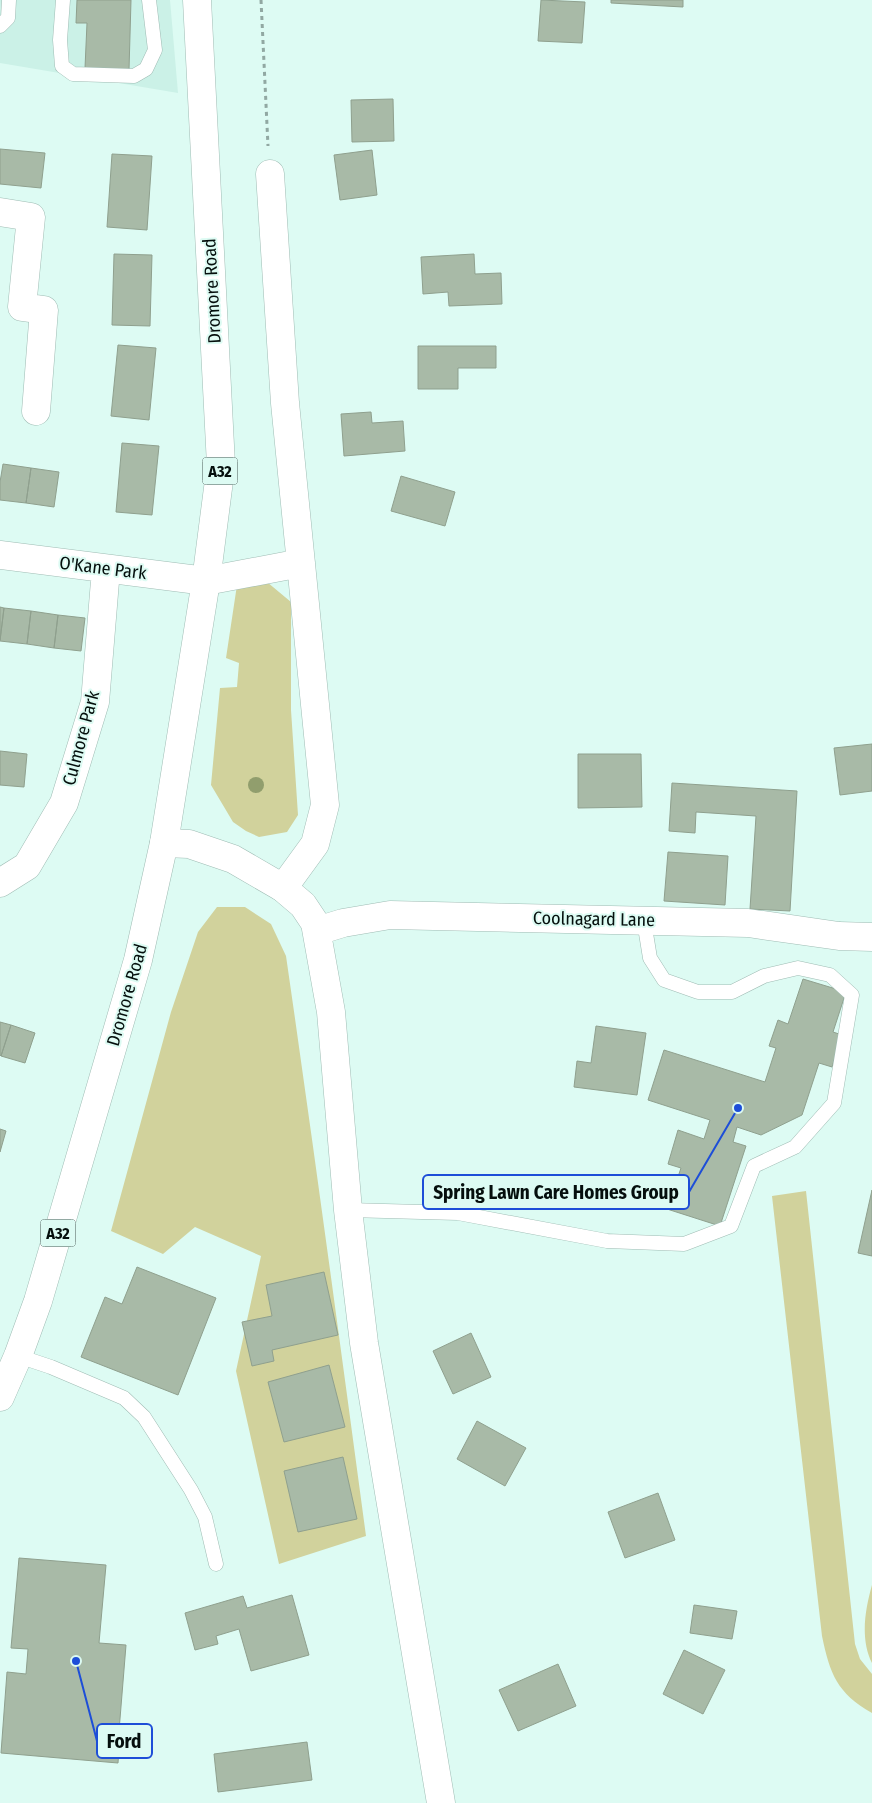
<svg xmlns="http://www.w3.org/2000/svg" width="872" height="1803" viewBox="0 0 872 1803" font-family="'Fira Sans Condensed',sans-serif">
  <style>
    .built { fill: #cbf1e7 }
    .green { fill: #d1d29c }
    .building { fill: #a8baa7; stroke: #8fa08e }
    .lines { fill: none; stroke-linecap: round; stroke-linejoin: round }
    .service-casing { stroke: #9fbcb4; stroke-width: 15 }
    .minor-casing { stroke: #9fbcb4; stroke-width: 29 }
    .tertiary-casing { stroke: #9fbcb4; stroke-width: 29 }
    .trunk-casing { stroke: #9fbcb4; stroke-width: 29 }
    .path { stroke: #91a8a2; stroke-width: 3; stroke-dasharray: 4 4; stroke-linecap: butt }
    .service { stroke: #fff; stroke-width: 14 }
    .minor { stroke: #fff; stroke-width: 28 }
    .tertiary { stroke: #fff; stroke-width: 28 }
    .trunk { stroke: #fff; stroke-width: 28 }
    .tree { fill: #919e6d }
    .labels { text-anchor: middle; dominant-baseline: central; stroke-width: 4; stroke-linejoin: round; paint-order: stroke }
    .shield { fill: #ddfbf3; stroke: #465652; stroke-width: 1 }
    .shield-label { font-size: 16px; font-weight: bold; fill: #050f0d }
    .street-label { font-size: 18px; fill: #050f0d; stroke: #ddfbf3 }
    .leader { fill: none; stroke: #1d4ed8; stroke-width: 2 }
    .callout-dot { fill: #1d4ed8; stroke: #ddfbf3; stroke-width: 2 }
    .callout { fill: #ddfbf3; stroke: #1d4ed8; stroke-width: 2 }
    .callout-label { font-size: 19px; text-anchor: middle; font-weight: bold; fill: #050f0d }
  </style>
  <rect width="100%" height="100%" fill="#ddfbf3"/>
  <path class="built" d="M0,0H170L178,93L0,63Z"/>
  <path class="green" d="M267,582L291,602V710L298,815L287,832L259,837L246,831L233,822L211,785L220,688L237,687L239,663L226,658L237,585Z
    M217,907H245L271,924L286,956C314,1149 340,1343 366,1536L279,1564L236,1371L261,1256L195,1227L163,1254L111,1231L171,1012L198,932Z
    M806,1191L855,1644L860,1659L872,1674V1713C837,1693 830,1674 822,1636L772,1196Z
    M872,1585V1663C860,1639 865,1610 872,1585Z"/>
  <path class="building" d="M77,0H131L129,70L85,68L87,23H76Z
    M541,0L585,2L582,43L538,41Z
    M611,0H683V7L611,3Z
    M393,99L394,141L352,142L351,100Z
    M0,149L45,153L41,188L0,184Z
    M372,150L377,195L340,200L334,155Z
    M112,154L152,156L147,230L107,227Z
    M114,254L152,255L150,326L112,325Z
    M474,254L475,274L501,273L502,304L449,306L448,292L423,294L421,257Z
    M118,345L156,348L149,420L111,416Z
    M418,346H496V368H458V389H418Z
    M371,412L372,423L403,421L405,451L344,456L341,414Z
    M122,443L159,446L152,515L116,512Z
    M3,464L31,468L26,503L0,500V482Z
    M31,468L59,472L54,507L26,503Z
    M401,476L455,492L445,526L391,511Z
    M0,607L4,608L0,640Z
    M4,608L31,611L27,644L0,641Z
    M31,611L58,615L54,648L27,644Z
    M58,615L85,618L81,651L54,648Z
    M872,744V791L840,795L834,748Z
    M0,751L27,754L24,787L0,785Z
    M578,754H641L642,807L578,808Z
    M672,783L797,791L790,911L750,909L756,816L696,812L695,833L669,831Z
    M668,852L728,856L725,905L664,901Z
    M803,979L846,992L833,1032L842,1035L832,1067L819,1063L802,1115L761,1135L737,1127L733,1142L746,1146L720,1226L667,1209L681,1168L668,1164L678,1130L704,1139L710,1120L648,1100L664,1050L765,1082L776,1048L769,1046L778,1020L788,1024Z
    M0,1022L11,1025L1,1056L0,1055Z
    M11,1025L35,1033L25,1063L1,1056Z
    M596,1026L646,1033L637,1095L574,1087L577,1061L591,1063Z
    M0,1129L6,1131L0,1152Z
    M872,1190V1256L858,1253Z
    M137,1267L216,1298L178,1395L81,1357L105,1297L122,1304Z
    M324,1272L338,1335L272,1350L274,1361L252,1366L242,1322L272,1316L266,1285Z
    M471,1333L491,1377L453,1394L433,1351Z
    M329,1365L345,1427L284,1442L268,1382Z
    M477,1421L526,1448L505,1486L457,1459Z
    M343,1457L357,1519L298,1532L284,1471Z
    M658,1493L675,1540L625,1558L608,1512Z
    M19,1558L106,1565L99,1643L126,1645L119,1731L135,1732L133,1750L119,1749L118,1763L1,1753L7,1672L26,1674L28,1649L11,1648Z
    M292,1595L309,1655L251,1671L239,1629L216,1636L218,1644L195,1650L185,1613L243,1596L247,1608Z
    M694,1605L737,1611L732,1639L690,1633Z
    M684,1650L725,1670L703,1714L663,1694Z
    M558,1664L576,1706L518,1731L499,1690Z
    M307,1742L312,1780L218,1792L214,1754Z"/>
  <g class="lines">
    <defs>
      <path id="service" d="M63,0L60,40L62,66L73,74L134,76L146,69L155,50L149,0
        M0,26L8,18L9,0
        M348,1210L458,1213L607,1241L684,1244L731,1226L754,1166L795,1147L834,1103L852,995L830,975L798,968L764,976L732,992H698L664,980L650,958L644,921
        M18,1356L51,1367L124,1398L144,1417L191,1490L205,1517L216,1564"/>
      <path id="minor" d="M270,174L285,403L325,805L315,844L283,888
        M0,212L31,217L22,307L44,310L36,411
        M0,555L206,581L301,563
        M0,883L27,866L64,803L95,702L106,569
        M317,931L343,923L390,915L748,923L839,936L872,937"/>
      <path id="tertiary" d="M164,843L189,844L233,859L283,888L303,905L315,923L331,1012L348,1210L364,1343L441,1803"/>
      <path id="trunk" d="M0,1397L18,1356L38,1301L138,960L164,843L206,581L221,465L197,0"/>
    </defs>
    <use href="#service" class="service-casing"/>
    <use href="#minor" class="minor-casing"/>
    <use href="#tertiary" class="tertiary-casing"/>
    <use href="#trunk" class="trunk-casing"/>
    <path class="path" d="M261,0L268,146"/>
    <use href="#service" class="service"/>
    <use href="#minor" class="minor"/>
    <use href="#tertiary" class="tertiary"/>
    <use href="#trunk" class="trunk"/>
  </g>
  <circle class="tree" cx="256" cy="785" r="8"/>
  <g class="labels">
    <g class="shield">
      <rect x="202.5" y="457.5" width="35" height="27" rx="4"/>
      <rect x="40.5" y="1219.5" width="35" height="27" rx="4"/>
    </g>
    <g class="shield-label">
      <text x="220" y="471">A32</text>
      <text x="58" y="1233">A32</text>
    </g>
    <g class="street-label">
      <text transform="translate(212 291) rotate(-93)">Dromore Road</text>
      <text transform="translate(103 568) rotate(7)">O'Kane Park</text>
      <text transform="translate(81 738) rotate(-75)">Culmore Park</text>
      <text transform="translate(594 919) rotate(1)">Coolnagard Lane</text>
      <text transform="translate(127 995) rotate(-74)">Dromore Road</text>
    </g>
  </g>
  <path class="leader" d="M738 1108L689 1192M76 1661L97 1741"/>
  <g class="callout-dot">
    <circle cx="738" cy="1108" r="5"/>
    <circle cx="76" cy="1661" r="5"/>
  </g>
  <g class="callout">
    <rect x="423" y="1175" width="266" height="34" rx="5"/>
    <rect x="97" y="1724" width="55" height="34" rx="5"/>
  </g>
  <g class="callout-label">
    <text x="556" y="1199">Spring Lawn Care Homes Group</text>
    <text x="124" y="1748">Ford</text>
  </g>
</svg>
